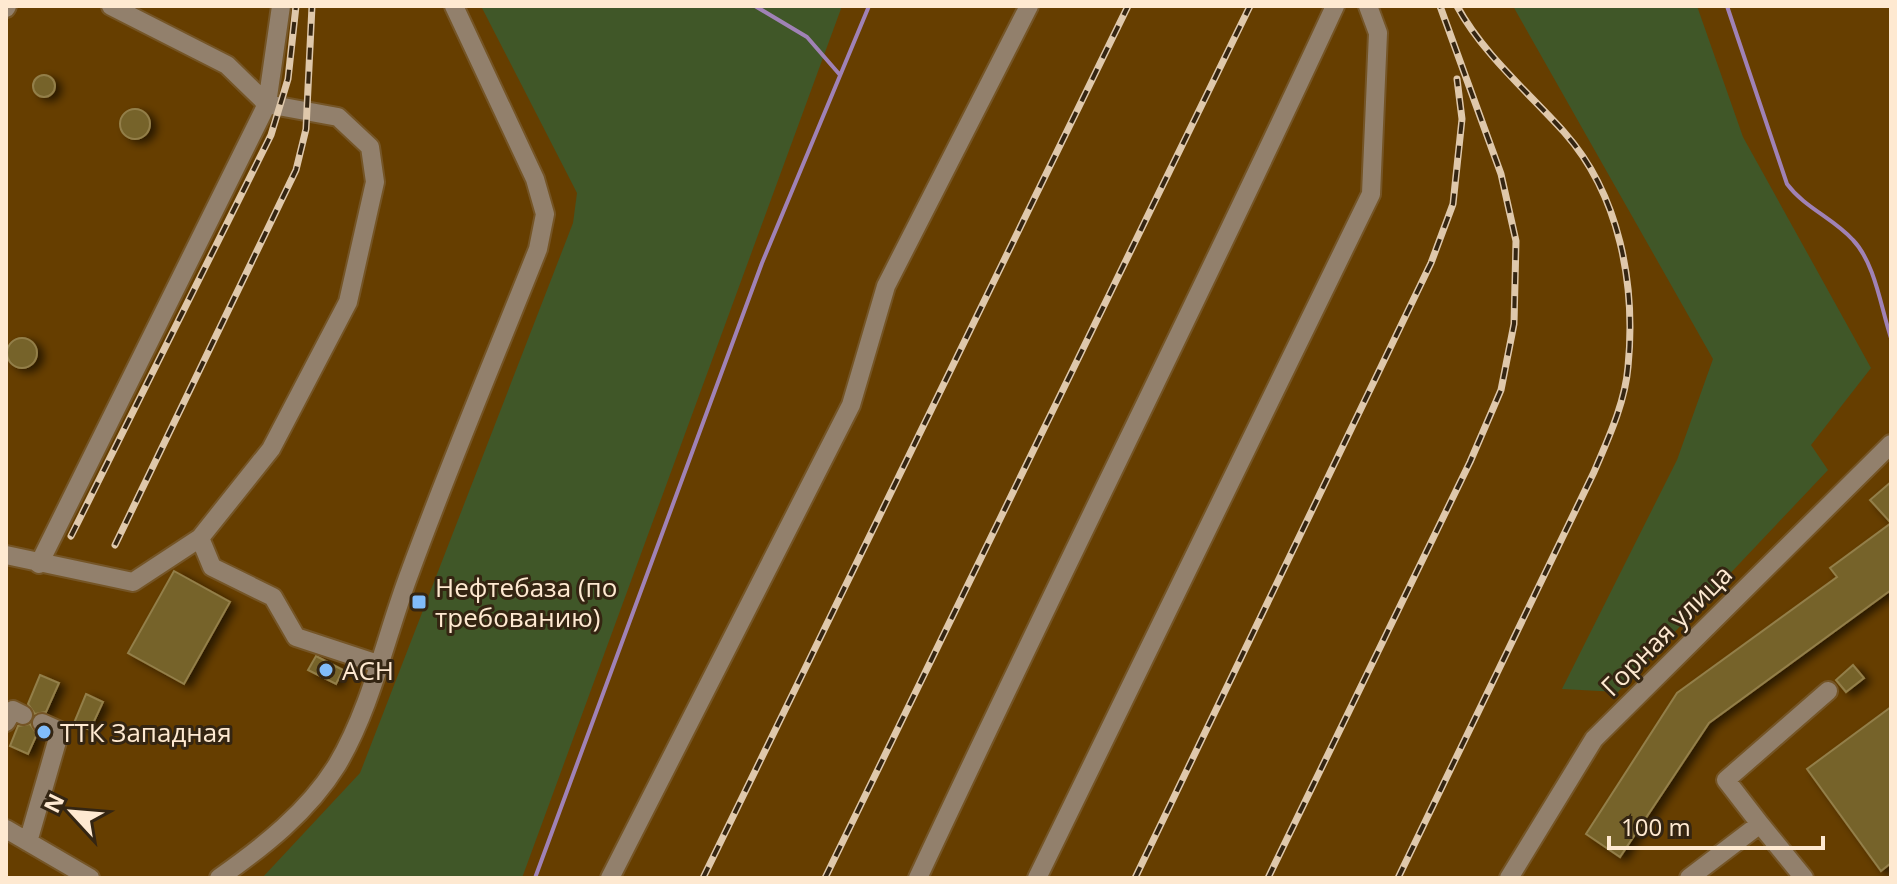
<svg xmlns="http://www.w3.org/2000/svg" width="1897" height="884" viewBox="0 0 1897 884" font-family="'Open Sans',sans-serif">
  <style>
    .built { fill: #663e00 }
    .green { fill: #405728 }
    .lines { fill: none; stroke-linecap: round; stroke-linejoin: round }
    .stream { stroke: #a082b6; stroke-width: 4 }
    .building { fill: #76632c; stroke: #937f49; stroke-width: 2; filter: url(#shadow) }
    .minor-casing { stroke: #755526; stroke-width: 22 }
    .minor { stroke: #92806c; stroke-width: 18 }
    .rail-casing { stroke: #dfc8ab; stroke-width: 7 }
    .rail { stroke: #342512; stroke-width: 4; stroke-dasharray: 12; stroke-linecap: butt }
    .poi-dot { fill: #81bcfa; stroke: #342512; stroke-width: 3 }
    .labels { text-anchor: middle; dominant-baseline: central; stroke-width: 6; stroke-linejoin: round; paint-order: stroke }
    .poi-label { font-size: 26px; fill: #fee9d1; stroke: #342512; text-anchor: start }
    .street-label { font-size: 26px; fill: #fee9d1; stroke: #342512 }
  </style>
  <defs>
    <filter id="shadow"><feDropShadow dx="6" dy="3.5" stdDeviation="4" flood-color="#0009"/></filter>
  </defs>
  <rect width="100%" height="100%" fill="#5b3906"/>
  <path class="built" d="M6,6H1891V878H6Z"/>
  <path class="green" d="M481,6H842L522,878H262L360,773L573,223L577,193Z
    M1513,6H1697L1743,137L1871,368L1811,445L1828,470L1618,692L1562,689L1677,460L1713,359Z"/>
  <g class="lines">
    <path class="stream" d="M755,6L807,37L840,75
      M1727,6L1787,184C1805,208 1833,218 1853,240C1875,263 1881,308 1891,338
      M535,878L762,263L869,6"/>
  </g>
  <path class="building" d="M33 86a11 11 0 1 1 22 0a11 11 0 1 1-22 0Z
    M120 124a15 15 0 1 1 30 0a15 15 0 1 1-30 0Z
    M7 353a15 15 0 1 1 30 0a15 15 0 1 1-30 0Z
    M1891,482V590L1709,723L1620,857L1586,834L1677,693L1837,577L1830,568L1891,523L1870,500Z
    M174,571L230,602L184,684L128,653Z
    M316,656L343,670L336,684L308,670Z
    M1853,665L1864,678L1846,692L1836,680Z
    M40,675L59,683L46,712L35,714L28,704Z
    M86,694L103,702L90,730L74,723Z
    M1891,707V863L1881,871L1807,769Z
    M30,724L37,734L28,754L10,746L18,726Z"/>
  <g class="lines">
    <defs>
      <path id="minor" d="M6,8L7,6
        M200,538L212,567L273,597L296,637L378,664
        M6,555L133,582L200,538L271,449L348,302L375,182L370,147L338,117L267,104L227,65L111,6
        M39,564L267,104L281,6
        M6,722L13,710L23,715
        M1760,824L1726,780L1828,691
        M6,829L90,878
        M28,842L60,731L42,723
        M219,878C263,847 308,812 337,765C372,706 386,635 410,572C450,463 495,357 538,249L545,214L535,179L454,6
        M610,878L851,405L886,286L1029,6
        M918,878C1054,586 1200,298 1335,6
        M1037,878L1371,194L1378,33L1368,6
        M1509,878L1594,739L1891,444
        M1689,878L1760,824L1804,878"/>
    </defs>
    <use href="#minor" class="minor-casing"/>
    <use href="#minor" class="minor"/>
    <defs>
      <path id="rail" d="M71,536L271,135L288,79L296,6
        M115,545L296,170L306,129L312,6
        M703,878L1128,6
        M825,878L1250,6
        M1135,878L1431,263L1453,204L1462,119L1457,79
        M1268,878L1470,462L1501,390L1514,324L1516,241L1501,174L1440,6
        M1398,878L1594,472C1608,439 1625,403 1628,367C1636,285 1620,195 1564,132C1527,91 1483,54 1457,6"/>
    </defs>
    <use href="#rail" class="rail-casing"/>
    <use href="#rail" class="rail"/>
  </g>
  <g class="poi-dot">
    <rect x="411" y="594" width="16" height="16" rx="4"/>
    <circle cx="326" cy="670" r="8"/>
    <circle cx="44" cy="732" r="8"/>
  </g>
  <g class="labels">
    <g class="poi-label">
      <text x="435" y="587">Нефтебаза (по<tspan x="435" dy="30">требованию)</tspan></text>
      <text x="342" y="670">АСН</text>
      <text x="60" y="732">ТТК Западная</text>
    </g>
    <g class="street-label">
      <text transform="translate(1666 630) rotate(-45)">Горная улица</text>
    </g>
  </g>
  <rect width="1897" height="884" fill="none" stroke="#fee9d1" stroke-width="16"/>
  <g transform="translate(72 812) rotate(296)" stroke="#342512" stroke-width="6" paint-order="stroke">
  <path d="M0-6L14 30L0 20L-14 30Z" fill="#fee9d1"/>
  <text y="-12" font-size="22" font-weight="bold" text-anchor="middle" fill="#fee9d1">N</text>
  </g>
  <path d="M1609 836v12h214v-12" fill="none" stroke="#fee9d1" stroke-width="4"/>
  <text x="1621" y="836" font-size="24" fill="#fee9d1" stroke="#342512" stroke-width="6" paint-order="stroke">100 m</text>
</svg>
